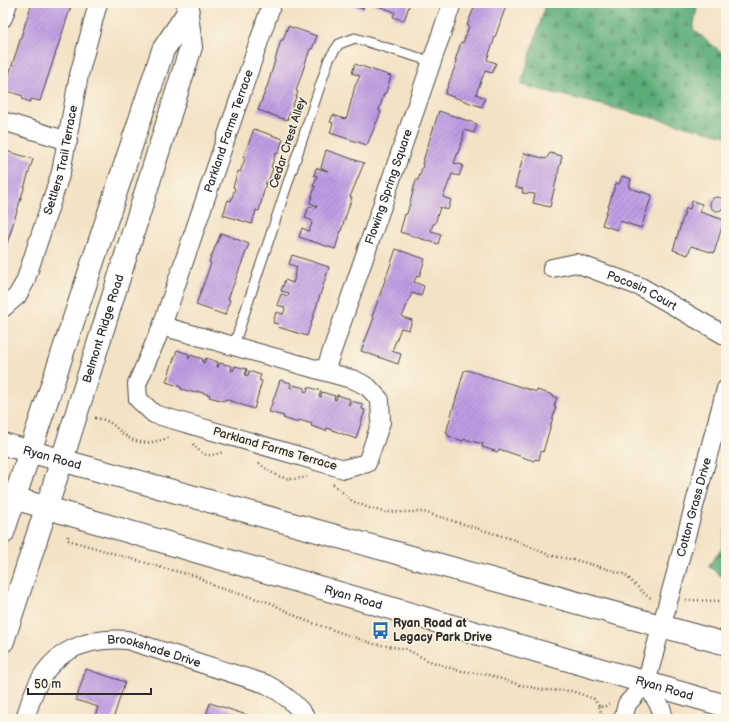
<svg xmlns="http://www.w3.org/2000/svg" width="729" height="722" viewBox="0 0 729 722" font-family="'Balsamiq Sans',sans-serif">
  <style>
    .forest { fill: url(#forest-firs); stroke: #446c52 }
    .building { fill: url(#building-hatch) }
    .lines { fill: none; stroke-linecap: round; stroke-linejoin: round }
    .service-casing { stroke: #494642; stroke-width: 11 }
    .minor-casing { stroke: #494642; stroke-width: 20 }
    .secondary-casing { stroke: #494642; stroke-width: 24 }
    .path { stroke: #494642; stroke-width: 2.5; stroke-dasharray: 1 3; stroke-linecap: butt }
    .service { stroke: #fff; stroke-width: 9 }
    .minor { stroke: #fff; stroke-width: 18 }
    .secondary { stroke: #fff; stroke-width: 22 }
    .labels { text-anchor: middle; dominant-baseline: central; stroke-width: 3; stroke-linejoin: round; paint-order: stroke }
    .street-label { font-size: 12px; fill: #2b2b2b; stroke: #fcf5e5 }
    .poi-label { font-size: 12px; font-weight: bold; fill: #2b2b2b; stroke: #fcf5e5; text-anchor: start }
  </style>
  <defs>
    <pattern id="forest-firs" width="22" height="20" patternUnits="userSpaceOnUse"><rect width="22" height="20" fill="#5cac79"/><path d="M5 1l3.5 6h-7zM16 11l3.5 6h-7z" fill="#4c8c63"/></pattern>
    <pattern id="building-hatch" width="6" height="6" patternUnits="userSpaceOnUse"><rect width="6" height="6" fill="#be9ce4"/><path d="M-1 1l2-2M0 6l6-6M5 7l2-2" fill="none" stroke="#9b7fb9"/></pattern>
  </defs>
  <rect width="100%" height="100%" fill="#fcf5e5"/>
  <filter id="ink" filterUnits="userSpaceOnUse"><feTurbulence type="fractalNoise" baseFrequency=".025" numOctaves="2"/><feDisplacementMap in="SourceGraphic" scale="8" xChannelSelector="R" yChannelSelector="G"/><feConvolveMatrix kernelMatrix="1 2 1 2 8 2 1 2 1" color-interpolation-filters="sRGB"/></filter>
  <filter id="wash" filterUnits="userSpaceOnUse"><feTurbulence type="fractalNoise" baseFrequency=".012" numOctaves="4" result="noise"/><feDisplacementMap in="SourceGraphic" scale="16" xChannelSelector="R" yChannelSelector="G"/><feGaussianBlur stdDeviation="0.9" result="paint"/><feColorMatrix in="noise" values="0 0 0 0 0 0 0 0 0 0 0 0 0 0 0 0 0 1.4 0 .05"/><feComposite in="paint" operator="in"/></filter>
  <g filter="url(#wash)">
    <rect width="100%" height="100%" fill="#f3e2c5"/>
    <path class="forest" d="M546,3H698L693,29L726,56V136L521,85Z
      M726,528V579H725L708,566L721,550Z"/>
    <g id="blocks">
      <path class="building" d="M32,3H72L40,101L31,99L30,102L22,99L23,96L4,90Z
        M351,3H365L363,9L350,5Z
        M370,3H410L404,21L393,17L395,12Z
        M476,3H507L487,60L496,63L492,73L485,71L476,94L485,98L482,107L445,94L457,61H455L461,42L463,43L469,26L467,25Z
        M288,26L317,36L312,49H310L296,91L298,92L287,120L258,110L268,84L281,40H283Z
        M355,64L391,76L386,93H384L379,111L381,112L367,145L330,133L333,123L330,122L333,115L345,119L347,117L355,86L360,76L352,73Z
        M439,111L477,124L474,133L464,130L463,139L454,163L463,165L459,176L452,174L443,197L451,200L448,210L440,207L435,224H433L431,231L441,234L438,244L400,232L405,214H407L416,180H418L423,165L422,164Z
        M254,129L283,139L278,154L276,153L271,167L273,168L268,182H266L259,211L256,210L252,224L223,215L228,200L231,201L235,188L233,187L238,171L240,172L245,159L243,158Z
        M3,150L33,159L6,247L3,246Z
        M326,150L364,163L350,197H352L335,249L299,237L302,228L309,231L312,223L311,220L305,218L309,206L316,208L317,206L310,203L315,186H313L317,176L314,175L316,168L328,171L321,168Z
        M524,153L546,159L550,153L562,156L550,207L533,203L535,194L522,193L523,189L515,187Z
        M622,176L631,179L629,188L652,195L641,228L620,221L617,230L602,225L616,183L619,184Z
        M710 204a7 7 0 1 1 14 0a7 7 0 1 1-14 0Z
        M692,201L702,204L700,212L724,220L714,253L691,246L688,255L673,250L686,208L690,209Z
        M221,233L249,244L228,299L230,300L225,315L196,305L211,263L209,262Z
        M396,249L425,259L419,277L417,276L414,282L424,286L421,296L412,293L402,317L412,320L409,330L401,328L392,351L401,354L398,364L361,351L374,318L372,317Z
        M292,255L329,267L307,336L278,327L279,324L273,323L276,312L283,314L285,310L284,307L277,305L281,294L288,296L289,293L281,291L285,280L293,283L295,276L294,275L297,267L289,264Z
        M177,350L189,354L188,358H190V355L203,359L202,362L204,363L206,358L218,362L217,367H218L220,363L232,366L231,370L233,371L235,366L247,369L245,375L248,376L249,371L261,375L259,380L262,381L254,409L225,399L224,401L209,397L210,395L196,391V393L181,389V387L166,382Z
        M467,370L537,392V390L553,395V397H557L554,407H556L543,452L541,451L539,460L535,459L534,461L499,449L498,452L482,447L483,444L464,439L463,441L448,436V434L446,433L464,371Z
        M280,380L291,383L290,387L292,388L293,385L305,388L304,391L307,392L308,387L321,391L319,396L321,397L322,392L335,396L334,399L336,400L337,395L350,399L348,404L350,405L351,401L363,404L362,409L365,410L356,439L327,428L326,431L311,426L312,424L299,420L298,423L283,418L284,416L269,412Z
        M86,669L125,682L113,719H94L98,707L76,700Z
        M210,703L256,718L255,719H205Z"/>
    </g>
  </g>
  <g filter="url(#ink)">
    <use href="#blocks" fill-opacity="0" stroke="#494642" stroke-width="1"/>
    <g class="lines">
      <defs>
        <path id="service" d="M234,345L329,59L339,44L355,38L433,62"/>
        <g id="minor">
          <path d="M3,18L8,3"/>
          <path d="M3,121L68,141"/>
          <path id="s1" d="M552,268L576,263L641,287L726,336"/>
          <path id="s2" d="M3,308L17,296L25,282L61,172L79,75L98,3"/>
          <path id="s3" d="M162,326L355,380L368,387L380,400L381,422L367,463L344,469L154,414L138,399L137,384L162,326L272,3"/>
          <path id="s4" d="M325,371L452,3"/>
          <path d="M646,683L662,710L659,719"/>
          <path id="s5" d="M25,719C28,709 31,699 35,690C52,650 87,637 127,640L266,684C283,693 296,703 307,719"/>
          <path id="s6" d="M623,719L627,704L646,683L726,389"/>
        </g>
        <g id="secondary">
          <path id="s7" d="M3,444L726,644"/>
          <path id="s8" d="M3,495L726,706"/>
          <path d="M3,533L163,50L187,14L188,8"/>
          <path id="s9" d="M3,641L62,460L191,47L187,14"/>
        </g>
      </defs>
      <use href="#service" class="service-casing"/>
      <use href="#minor" class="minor-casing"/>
      <use href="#secondary" class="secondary-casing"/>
      <path class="path" d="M95,418C116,419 119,438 140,442C149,444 162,440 171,437
        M3,422L8,423
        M193,444C204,457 207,457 223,452
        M259,463C274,476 285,482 307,477
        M333,484L352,501L369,508L385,512H424L515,540L549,555L579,561L624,574L648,597L652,598
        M68,536V540L163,568L196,576L216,587L271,603L304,620L374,644L406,649L427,660L456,670L489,675L517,684L544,690L572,691L594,699L599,706
        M686,600L721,601L726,599
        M683,715L687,719
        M603,719L599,706L604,707L609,704"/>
      <use href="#service" class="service"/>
      <use href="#minor" class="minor"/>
      <use href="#secondary" class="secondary"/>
    </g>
  </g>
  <defs>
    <symbol id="bus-bare" viewBox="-9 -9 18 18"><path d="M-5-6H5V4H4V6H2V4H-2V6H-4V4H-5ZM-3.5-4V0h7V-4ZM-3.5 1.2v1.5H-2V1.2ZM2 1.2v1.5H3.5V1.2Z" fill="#1f6fb2" stroke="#fcf5e5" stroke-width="2.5" paint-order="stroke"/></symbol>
  </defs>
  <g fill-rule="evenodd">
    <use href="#bus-bare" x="368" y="618" width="25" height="25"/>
  </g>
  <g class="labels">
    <g class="street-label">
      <text stroke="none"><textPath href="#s3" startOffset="826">Parkland Farms Terrace</textPath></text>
      <text transform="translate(288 143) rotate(-72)">Cedar Crest Alley</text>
      <text stroke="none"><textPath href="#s2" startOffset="162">Settlers Trail Terrace</textPath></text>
      <text stroke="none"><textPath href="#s4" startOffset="195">Flowing Spring Square</textPath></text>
      <text stroke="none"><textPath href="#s1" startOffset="96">Pocosin Court</textPath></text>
      <text stroke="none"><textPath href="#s9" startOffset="328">Belmont Ridge Road</textPath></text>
      <text transform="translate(275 449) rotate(16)">Parkland Farms Terrace</text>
      <text stroke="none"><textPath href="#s7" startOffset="51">Ryan Road</textPath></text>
      <text stroke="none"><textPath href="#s6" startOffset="226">Cotton Grass Drive</textPath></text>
      <text stroke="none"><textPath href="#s8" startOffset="365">Ryan Road</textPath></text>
      <text stroke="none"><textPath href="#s5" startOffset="172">Brookshade Drive</textPath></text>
      <text stroke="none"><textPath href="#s8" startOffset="689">Ryan Road</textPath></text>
    </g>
    <g class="poi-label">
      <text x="393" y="623">Ryan Road at<tspan x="393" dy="14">Legacy Park Drive</tspan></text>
    </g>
  </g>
  <rect width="729" height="722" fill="none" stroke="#fcf5e5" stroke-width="16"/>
  <path d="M28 688v6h123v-6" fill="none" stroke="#2b2b2b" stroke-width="2"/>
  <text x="34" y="688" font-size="12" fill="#2b2b2b" stroke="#fcf5e5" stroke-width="3" paint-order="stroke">50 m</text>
</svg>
